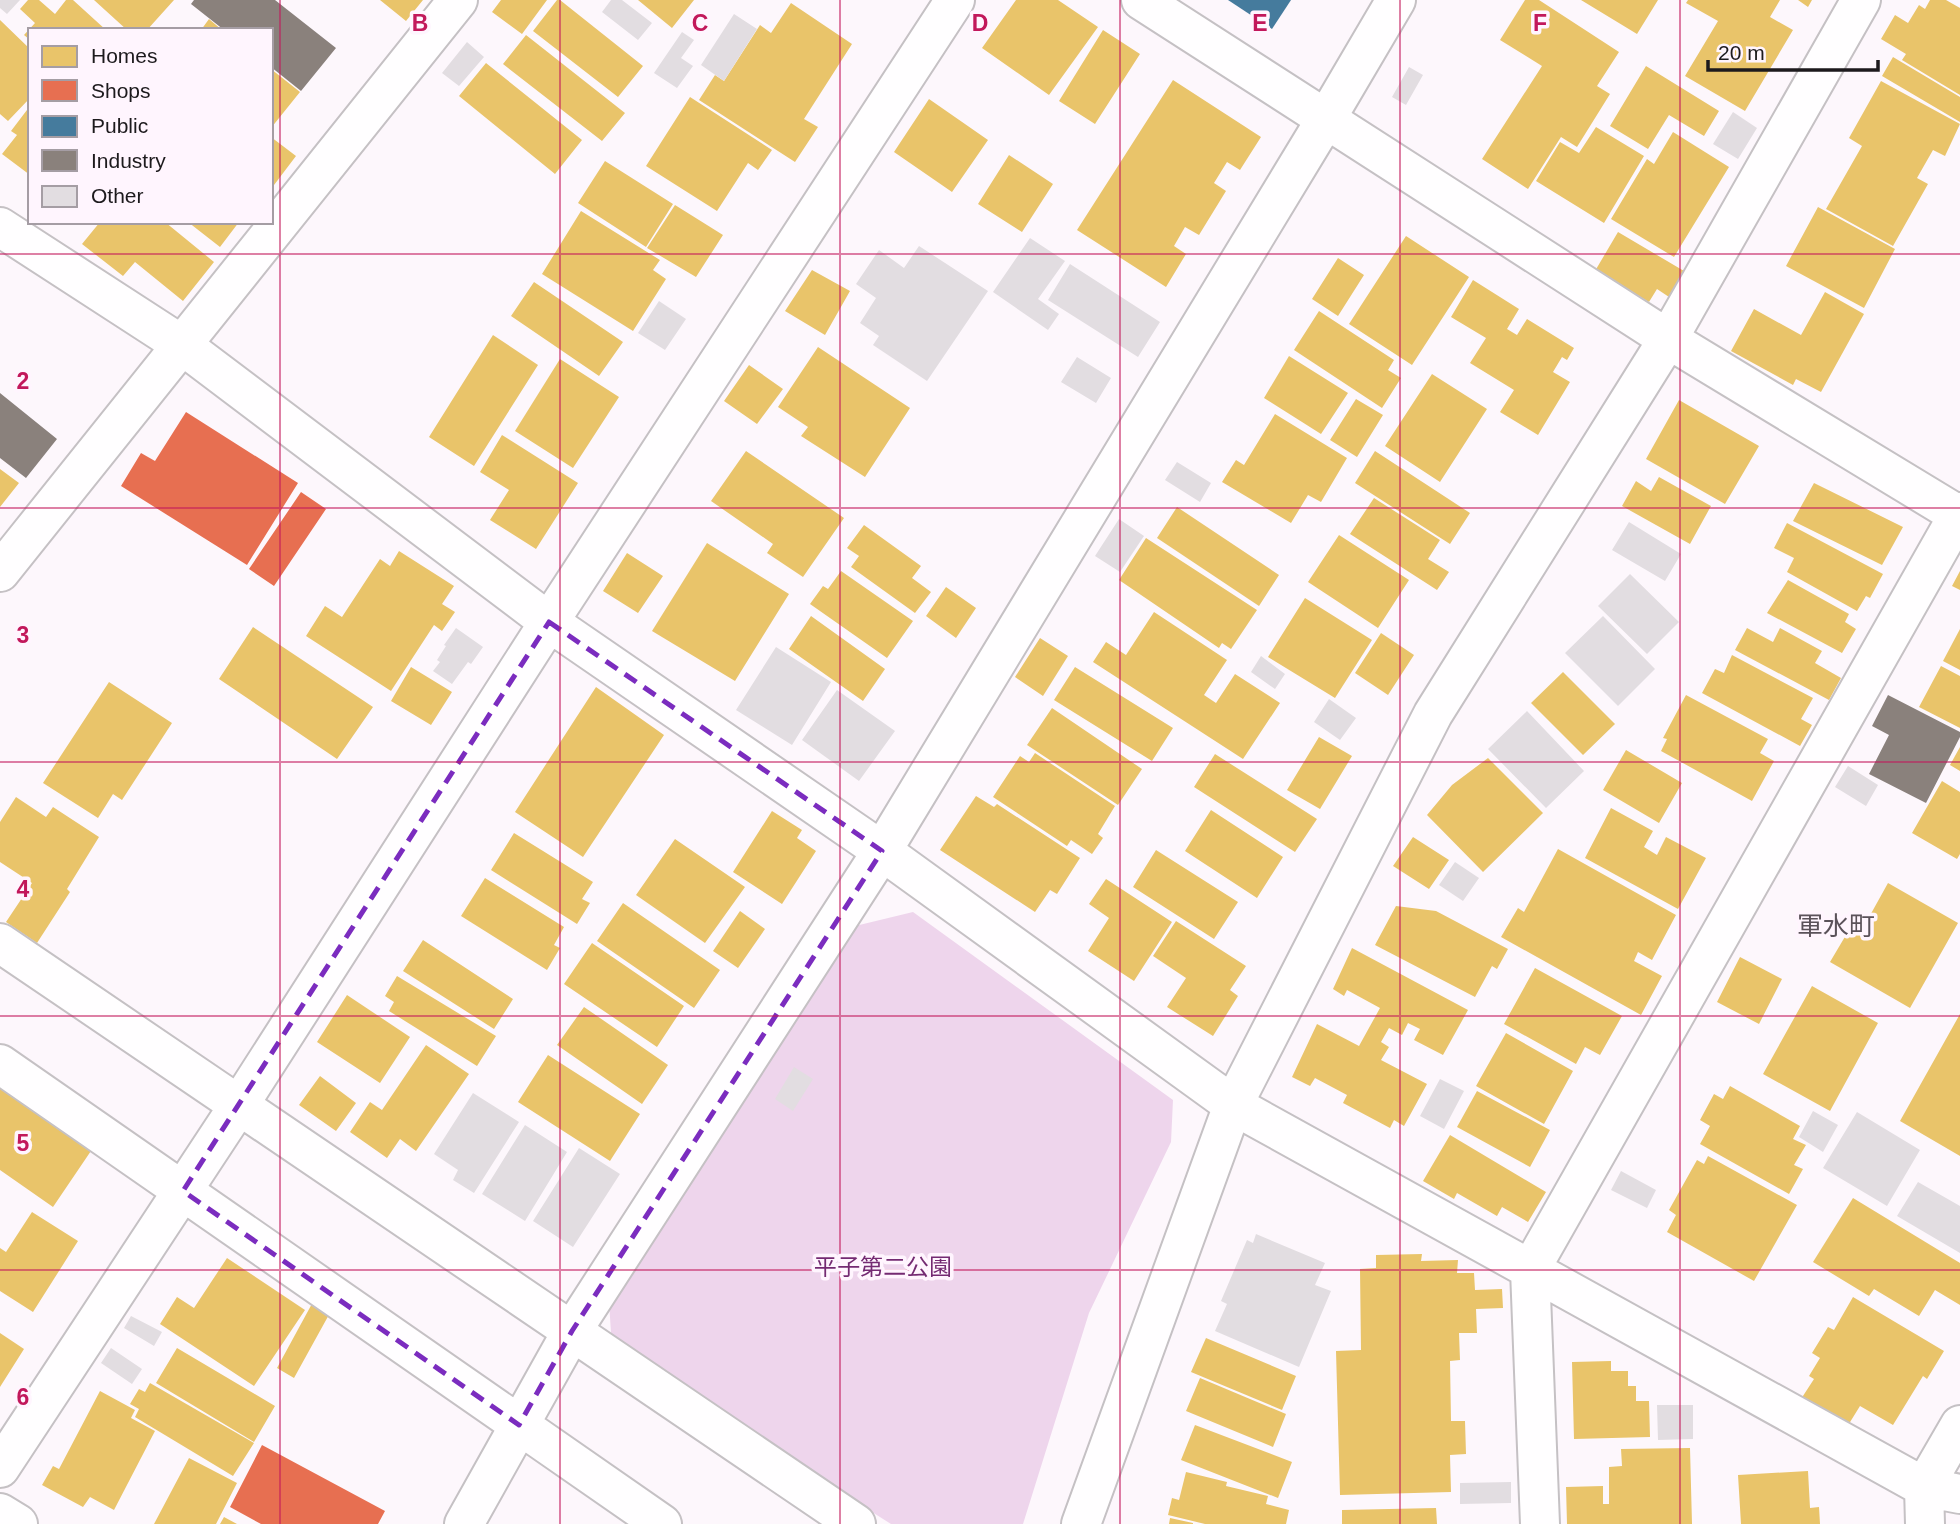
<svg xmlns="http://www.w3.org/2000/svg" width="1960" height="1524" viewBox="0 0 1960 1524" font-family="Arial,'Noto Sans JP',sans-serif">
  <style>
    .park { fill: #eed5ec }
    .homes { fill: #e9c46a }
    .shops { fill: #e76f51 }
    .public { fill: #457b9d }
    .industry { fill: #8a817c }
    .building { fill: #e2dde1 }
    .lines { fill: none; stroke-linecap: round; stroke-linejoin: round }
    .street-casing { stroke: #c5c1c4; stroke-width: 42 }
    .street { stroke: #fffeff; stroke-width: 38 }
    .marked { fill: none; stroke: #7b2cbf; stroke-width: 5; stroke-dasharray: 14 9; stroke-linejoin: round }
    .grid { fill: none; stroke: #c2185b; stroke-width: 2; stroke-opacity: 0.55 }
    .labels { text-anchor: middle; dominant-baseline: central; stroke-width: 7; stroke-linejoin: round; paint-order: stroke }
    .park-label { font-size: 23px; fill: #742a72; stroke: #fff5fe }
    .quarter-label { font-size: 26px; fill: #5b525a; stroke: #fff5fe }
    .grid-label { font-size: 23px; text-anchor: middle; font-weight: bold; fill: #c2185b; stroke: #fff5fe; stroke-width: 7; stroke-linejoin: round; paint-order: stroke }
  </style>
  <rect width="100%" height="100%" fill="#fdf7fc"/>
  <path class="park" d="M913,912L1173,1100L1171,1142L1089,1313L1023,1524H891L612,1348L609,1302L851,927Z"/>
  <path class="homes" d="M28,0H39L55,14L66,0H73L106,30H30V40L24,35L35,23L20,9Z
    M94,0H174L147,30H127Z
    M380,0H423L406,21Z
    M501,0H547L522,34L492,12Z
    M557,0H560L643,66L618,97L533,31Z
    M638,0H694L672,28Z
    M1016,0H1058L1098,27L1049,95L982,48Z
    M1525,0H1539L1619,52L1597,86L1610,94L1577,147L1561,137L1528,189L1482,159L1542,66L1500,40Z
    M1581,0H1658L1637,34Z
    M1688,0H1780L1770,17L1793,30L1745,111L1685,76L1718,21L1686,3Z
    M1798,0H1812L1808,7Z
    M1930,0H1946L1960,8V95L1902,60L1906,54L1881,39L1895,15L1908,23L1919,5L1925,9Z
    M791,3L852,44L804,119L818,127L795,162L699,100L715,75L724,81L760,25L771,33Z
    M209,19L222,30H201Z
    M0,20L30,49V98L8,121L0,114Z
    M1103,30L1140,54L1095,124L1059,101Z
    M526,35L625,113L602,141L503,64Z
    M1893,57L1960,97V122L1882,76Z
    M486,63L582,140L555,174L459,96Z
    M1646,66L1719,111L1704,136L1669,115L1648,149L1610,126Z
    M271,69L300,92L271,128Z
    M1173,80L1261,137L1240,170L1227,162L1214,183L1226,191L1199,235L1185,227L1174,246L1186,254L1166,287L1077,230Z
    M1881,81L1960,124L1945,156L1933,150L1917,178L1928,184L1893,246L1826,209L1862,146L1849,138Z
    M690,97L772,150L758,170L748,163L717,211L646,166Z
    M929,99L988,140L952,192L894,152Z
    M30,106V175L2,154L17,135L11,131Z
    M1596,127L1644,156L1604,223L1536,181L1560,142L1579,153Z
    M1673,132L1729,167L1674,257L1611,219L1647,159L1654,164Z
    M271,137L296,156L271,189Z
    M1009,155L1053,184L1022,232L978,204Z
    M605,161L673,204L646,247L578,203Z
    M675,205L723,235L696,277L647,248Z
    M1818,207L1895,249L1864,308L1786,266Z
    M581,211L660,260L653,270L666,279L633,331L542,274Z
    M100,222H165L214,262L183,301L135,262L123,276L82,244Z
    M188,222H239L220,247Z
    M1618,232L1684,271L1669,297L1657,289L1649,302L1595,271Z
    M1406,236L1469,277L1412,365L1349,324Z
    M1338,258L1364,275L1338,316L1312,299Z
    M812,270L850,291L825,335L785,311Z
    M1473,280L1519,309L1507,329L1517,335L1527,319L1574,348L1567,360L1562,357L1553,372L1570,382L1538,435L1500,412L1514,390L1470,363L1486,338L1451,317Z
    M534,282L623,342L599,376L511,316Z
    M1825,292L1864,314L1821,392L1796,379L1793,385L1731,351L1754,309L1801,335Z
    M1319,311L1394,360L1388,370L1401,378L1382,408L1294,350Z
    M493,335L538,365L474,466L429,437Z
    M818,347L910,408L865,477L801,436L808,427L778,407Z
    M1289,356L1348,393L1321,434L1264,398Z
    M560,359L619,397L573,468L515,431Z
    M749,365L783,389L757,424L724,401Z
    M1432,374L1487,409L1440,482L1385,446Z
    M1356,399L1383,415L1357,457L1330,440Z
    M1679,400L1759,446L1725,504L1646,459Z
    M1275,414L1347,458L1321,502L1308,495L1291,523L1222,482L1236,460L1244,465Z
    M502,435L578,483L536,549L490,520L509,490L480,472Z
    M746,451L844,518L803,577L767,553L773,544L711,501Z
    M1375,451L1470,513L1450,544L1355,483Z
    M0,469L19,483L0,507Z
    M1659,477L1711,506L1690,544L1622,506L1636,481L1651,491Z
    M1814,483L1903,527L1882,565L1793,521Z
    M1374,498L1440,540L1428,559L1449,572L1437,590L1350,534Z
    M1177,507L1279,575L1259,606L1157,538Z
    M1787,523L1883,574L1870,598L1866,596L1857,611L1787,572L1794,558L1774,548Z
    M864,525L921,566L912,578L931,592L915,613L851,567L859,556L847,548Z
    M1339,535L1409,580L1378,628L1308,582Z
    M1146,538L1257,610L1231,649L1222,643L1219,648L1119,580Z
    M707,543L789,594L735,681L652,631Z
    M399,551L454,586L442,604L455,612L442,631L434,625L391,691L306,636L325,606L342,617L380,559L390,566Z
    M627,553L663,576L638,613L603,591Z
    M841,571L913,621L887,658L810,604L823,586L828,589Z
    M1960,571V590L1952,586Z
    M1788,580L1849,614L1845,622L1856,629L1842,653L1767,613Z
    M946,587L976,608L956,638L926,616Z
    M1305,598L1372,640L1335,698L1268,657Z
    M1154,612L1227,660L1204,695L1216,703L1235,674L1280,703L1243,759L1093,662L1106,642L1126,655Z
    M811,616L885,669L863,701L789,649Z
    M253,627L373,707L337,759L219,679Z
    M1747,628L1773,642L1780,628L1822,651L1815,663L1841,678L1829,700L1735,650Z
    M1960,629V670L1943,661Z
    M1381,633L1414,655L1388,695L1355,673Z
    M1040,638L1068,656L1043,696L1015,677Z
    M1732,655L1813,698L1801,719L1812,725L1800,746L1702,693L1715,669L1724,673Z
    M1941,666L1960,676V728L1919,707Z
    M411,667L452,692L431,725L391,701Z
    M1075,667L1173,728L1152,761L1054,700Z
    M1563,672L1615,724L1583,755L1531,703Z
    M109,682L172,723L122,800L113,794L98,818L43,783Z
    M596,687L664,735L583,857L515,812Z
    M1686,695L1768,739L1760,753L1774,761L1752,801L1661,751L1667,739L1663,738Z
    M1052,708L1142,769L1118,805L1027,745Z
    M1319,737L1352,756L1320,809L1287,790Z
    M1960,747V771L1950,765Z
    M1626,750L1682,783L1659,823L1603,790Z
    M1035,753L1115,806L1098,834L1103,838L1092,854L1071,840L1067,846L993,797L1020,756L1029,762Z
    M1215,754L1317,819L1295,852L1194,787Z
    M1488,758L1543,813L1483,872L1427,815L1452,785Z
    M1942,781L1960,792V854L1957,859L1912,833Z
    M976,796L994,807L997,804L1080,858L1057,894L1050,890L1035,912L940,850Z
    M16,797L46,817L53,807L99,837L67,889L70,892L37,943L6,922L32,883L0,862V822Z
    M1611,808L1653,831L1644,847L1657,855L1666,837L1706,858L1678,909L1585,858Z
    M1211,810L1283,857L1257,898L1185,851Z
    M772,811L802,830L797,838L816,851L782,904L733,872Z
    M514,833L593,882L582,899L590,903L577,924L491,870Z
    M1413,837L1449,860L1429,889L1393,866Z
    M675,839L745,887L705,943L636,895Z
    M1558,849L1676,915L1652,960L1638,952L1634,961L1662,976L1641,1015L1501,937L1518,908L1524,912Z
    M1156,850L1238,902L1214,939L1133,887Z
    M485,878L564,927L554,945L560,948L547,970L461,916Z
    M1106,879L1172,922L1134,981L1088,951L1109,918L1089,904Z
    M1888,883L1958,923L1910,1008L1830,962L1859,913L1868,919Z
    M623,903L720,970L694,1008L597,941Z
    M1396,906L1436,911L1508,949L1497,969L1492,966L1475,997L1375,945Z
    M740,911L765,929L738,968L713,951Z
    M1176,921L1246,966L1230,990L1238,996L1213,1036L1167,1007L1186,978L1153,956Z
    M423,940L513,999L494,1029L403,971Z
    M592,943L684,1006L657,1047L564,984Z
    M1352,948L1468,1010L1443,1055L1414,1040L1420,1029L1408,1023L1402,1035L1389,1028L1381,1042L1389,1047L1381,1060L1427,1084L1404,1126L1394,1120L1390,1128L1343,1103L1347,1095L1315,1078L1310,1086L1292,1077L1317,1024L1359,1046L1380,1008L1347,990L1344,996L1333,989Z
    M1740,957L1782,979L1759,1024L1717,1002Z
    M1535,968L1622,1016L1600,1055L1585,1047L1576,1064L1504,1024Z
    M397,976L496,1036L477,1066L389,1011L394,1002L385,996Z
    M1812,986L1878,1023L1830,1111L1763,1074Z
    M347,995L410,1037L380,1083L317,1042Z
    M584,1007L668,1065L642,1104L557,1045Z
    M1960,1014V1156L1900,1121Z
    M1506,1033L1573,1071L1544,1124L1476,1086Z
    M426,1045L469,1074L416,1151L400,1139L387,1158L350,1132L370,1102L382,1110Z
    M548,1055L640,1114L610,1161L518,1102Z
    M320,1076L356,1103L336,1131L299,1105Z
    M0,1080L95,1145L53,1207L0,1170Z
    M1730,1086L1800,1126L1793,1139L1806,1145L1794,1165L1803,1169L1789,1194L1700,1144L1710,1126L1700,1120L1714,1094L1723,1099Z
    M1477,1091L1550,1130L1530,1167L1457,1127Z
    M1450,1135L1546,1192L1528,1222L1502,1207L1497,1216L1457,1193L1454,1199L1423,1181Z
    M1708,1156L1797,1205L1754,1281L1667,1232L1676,1215L1669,1210L1697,1160L1704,1164Z
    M1853,1198L1960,1263V1305L1935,1290L1919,1316L1874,1289L1869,1296L1813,1262Z
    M32,1212L78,1241L33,1312L0,1291V1248L6,1252Z
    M1422,1254L1421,1261L1458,1260L1457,1273H1474L1475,1290L1502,1289L1503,1308L1476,1309L1477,1333H1459L1460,1360L1450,1361L1451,1421H1465L1466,1454L1450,1455L1451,1492L1340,1495L1336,1351L1361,1350L1360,1269L1376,1268V1255Z
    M227,1258L305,1310L254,1386L160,1324L177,1297L194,1308Z
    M1853,1297L1944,1351L1927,1379L1923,1376L1893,1425L1860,1406L1847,1427L1801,1399L1814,1379L1809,1376L1820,1358L1812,1353L1828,1327L1834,1330Z
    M314,1300L331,1311L294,1378L277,1368Z
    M0,1333L24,1349L0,1387Z
    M1206,1338L1296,1376L1282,1410L1191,1372Z
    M177,1348L275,1406L254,1442L156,1383Z
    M1611,1361V1371H1628V1386H1636V1401H1649L1650,1437L1574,1439L1572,1362Z
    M1200,1378L1286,1414L1273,1447L1186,1411Z
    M150,1383L254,1443L233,1476L135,1417L139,1409L130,1404L139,1389L145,1392Z
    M100,1391L135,1410L131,1418L155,1431L114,1510L90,1497L83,1507L42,1485L53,1466L59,1469Z
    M1195,1425L1292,1462L1278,1498L1181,1460Z
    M1690,1448L1692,1524H1567L1566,1487L1603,1486V1504H1609V1467L1622,1466L1621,1449Z
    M189,1458L237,1483L216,1524H154Z
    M1808,1471L1810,1508L1819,1507L1820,1524H1741L1738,1475Z
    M1186,1472L1227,1482L1226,1486L1268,1496L1266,1504L1289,1510L1286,1524H1205L1168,1515L1172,1498L1179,1500Z
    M1436,1508L1437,1524H1342V1510Z
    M224,1517L237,1524H220Z
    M1170,1518L1193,1523V1524H1169Z"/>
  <path class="shops" d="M186,412L298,483L247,565L121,486L141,453L155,461Z
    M301,492L326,509L274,586L249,569Z
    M262,1445L385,1511L378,1524H261L230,1507Z"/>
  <path class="public" d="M1228,0H1291L1272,29Z"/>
  <path class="industry" d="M194,0H275L336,48L301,91L271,67V30H224L191,4Z
    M0,393L57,439L26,478L0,458Z
    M1888,695L1960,732V737L1926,803L1869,774L1889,735L1872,726Z"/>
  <path class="building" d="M0,0H20L7,14L0,8Z
    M611,0H622L652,23L638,40L602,12Z
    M734,14L757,29L724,81L701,65Z
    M682,32L694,40L681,58L693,66L677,88L654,73Z
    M467,42L484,57L459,86L442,73Z
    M1409,67L1423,75L1406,105L1392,97Z
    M1733,112L1757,128L1738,159L1713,144Z
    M1030,238L1065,261L1038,299L1059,314L1048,330L993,292Z
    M919,246L988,291L927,381L873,345L879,336L860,323L876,298L856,284L879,250L904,268Z
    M1070,264L1160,322L1138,357L1048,300Z
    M659,301L686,319L665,350L638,333Z
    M1077,357L1111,378L1096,403L1061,382Z
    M1177,462L1211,483L1200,502L1165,480Z
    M1119,519L1144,536L1120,572L1095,556Z
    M1629,522L1681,554L1665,581L1612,550Z
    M1630,574L1679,622L1647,654L1598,606Z
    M1603,616L1655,669L1618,706L1565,653Z
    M456,628L483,647L471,664L468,662L452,684L433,671L440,662L437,660L446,646L444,645Z
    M776,647L831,682L792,745L736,710Z
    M1261,656L1285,674L1275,689L1251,672Z
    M837,690L895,731L859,781L802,740Z
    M1329,699L1356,718L1340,740L1314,722Z
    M1527,711L1584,771L1546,808L1488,749Z
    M1848,766L1878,785L1866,806L1835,787Z
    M1455,862L1479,878L1463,901L1439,885Z
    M794,1067L813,1079L793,1111L775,1099Z
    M1440,1079L1464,1091L1444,1129L1420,1116Z
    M473,1093L519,1122L474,1193L453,1180L458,1170L434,1154Z
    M1813,1111L1838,1125L1823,1152L1799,1137Z
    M1857,1112L1920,1150L1887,1206L1823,1168Z
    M525,1125L567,1152L525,1221L482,1194Z
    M579,1148L620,1174L573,1247L533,1221Z
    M1621,1171L1656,1190L1647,1208L1611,1190Z
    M1918,1182L1960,1206V1253L1897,1216Z
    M1256,1234L1325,1263L1315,1285L1331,1291L1299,1367L1215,1331L1227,1304L1221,1301L1247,1240L1253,1243Z
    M131,1316L162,1332L154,1346L124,1328Z
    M111,1348L142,1369L132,1384L101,1363Z
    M1657,1405H1693V1439L1658,1440Z
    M1511,1482V1503L1460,1504V1483Z"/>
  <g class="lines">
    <defs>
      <path id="street" d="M1141,0L1668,339L1960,516
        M0,227L182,345L549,622L882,851L1233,1105L1924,1487L1960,1494
        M0,572L458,0
        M0,943L856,1524
        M0,1064L662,1524
        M0,1468L239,1105L549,622L955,0
        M0,1513L18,1524
        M464,1524L572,1331L882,851L1326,119L1396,0
        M1081,1524L1233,1105L1433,714L1668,339L1861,0
        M1540,1524L1530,1270L1960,512
        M1925,1524L1924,1487L1960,1425"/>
    </defs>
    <use href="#street" class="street-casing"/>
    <use href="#street" class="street"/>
  </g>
  <path class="marked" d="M549,622L882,851L572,1331L519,1425L183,1191Z"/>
  <path class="grid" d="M280,0V1524M560,0V1524M840,0V1524M1120,0V1524M1400,0V1524M1680,0V1524M0,254H1960M0,508H1960M0,762H1960M0,1016H1960M0,1270H1960"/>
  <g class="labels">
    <g class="park-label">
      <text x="883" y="1267">平子第二公園</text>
    </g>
    <g class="quarter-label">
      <text x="1836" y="926">軍水町</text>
    </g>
  </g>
  <g class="grid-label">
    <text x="420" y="31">B</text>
    <text x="700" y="31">C</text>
    <text x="980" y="31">D</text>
    <text x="1260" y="31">E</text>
    <text x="1540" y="31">F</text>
    <text x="23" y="389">2</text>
    <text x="23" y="643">3</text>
    <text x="23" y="897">4</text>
    <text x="23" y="1151">5</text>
    <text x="23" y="1405">6</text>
  </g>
  <rect x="28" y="28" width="245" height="196" fill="#fff5fe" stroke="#a59da4" stroke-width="2"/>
  <rect x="42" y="46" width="35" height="21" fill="#e9c46a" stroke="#a59da4" stroke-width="2"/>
  <text x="91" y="63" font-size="21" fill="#1d1a1d">Homes</text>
  <rect x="42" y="80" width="35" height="21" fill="#e76f51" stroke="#a59da4" stroke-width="2"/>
  <text x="91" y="98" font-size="21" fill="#1d1a1d">Shops</text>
  <rect x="42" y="116" width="35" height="21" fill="#457b9d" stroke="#a59da4" stroke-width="2"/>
  <text x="91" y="133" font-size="21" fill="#1d1a1d">Public</text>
  <rect x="42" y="150" width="35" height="21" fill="#8a817c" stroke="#a59da4" stroke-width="2"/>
  <text x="91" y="168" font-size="21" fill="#1d1a1d">Industry</text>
  <rect x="42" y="186" width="35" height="21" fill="#e2dde1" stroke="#a59da4" stroke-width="2"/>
  <text x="91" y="203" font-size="21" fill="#1d1a1d">Other</text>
  <path d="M1708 60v10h170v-10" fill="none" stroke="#1d1a1d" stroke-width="3.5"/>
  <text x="1718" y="60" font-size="21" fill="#1d1a1d" stroke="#fff5fe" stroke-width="5" paint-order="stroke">20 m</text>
</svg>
